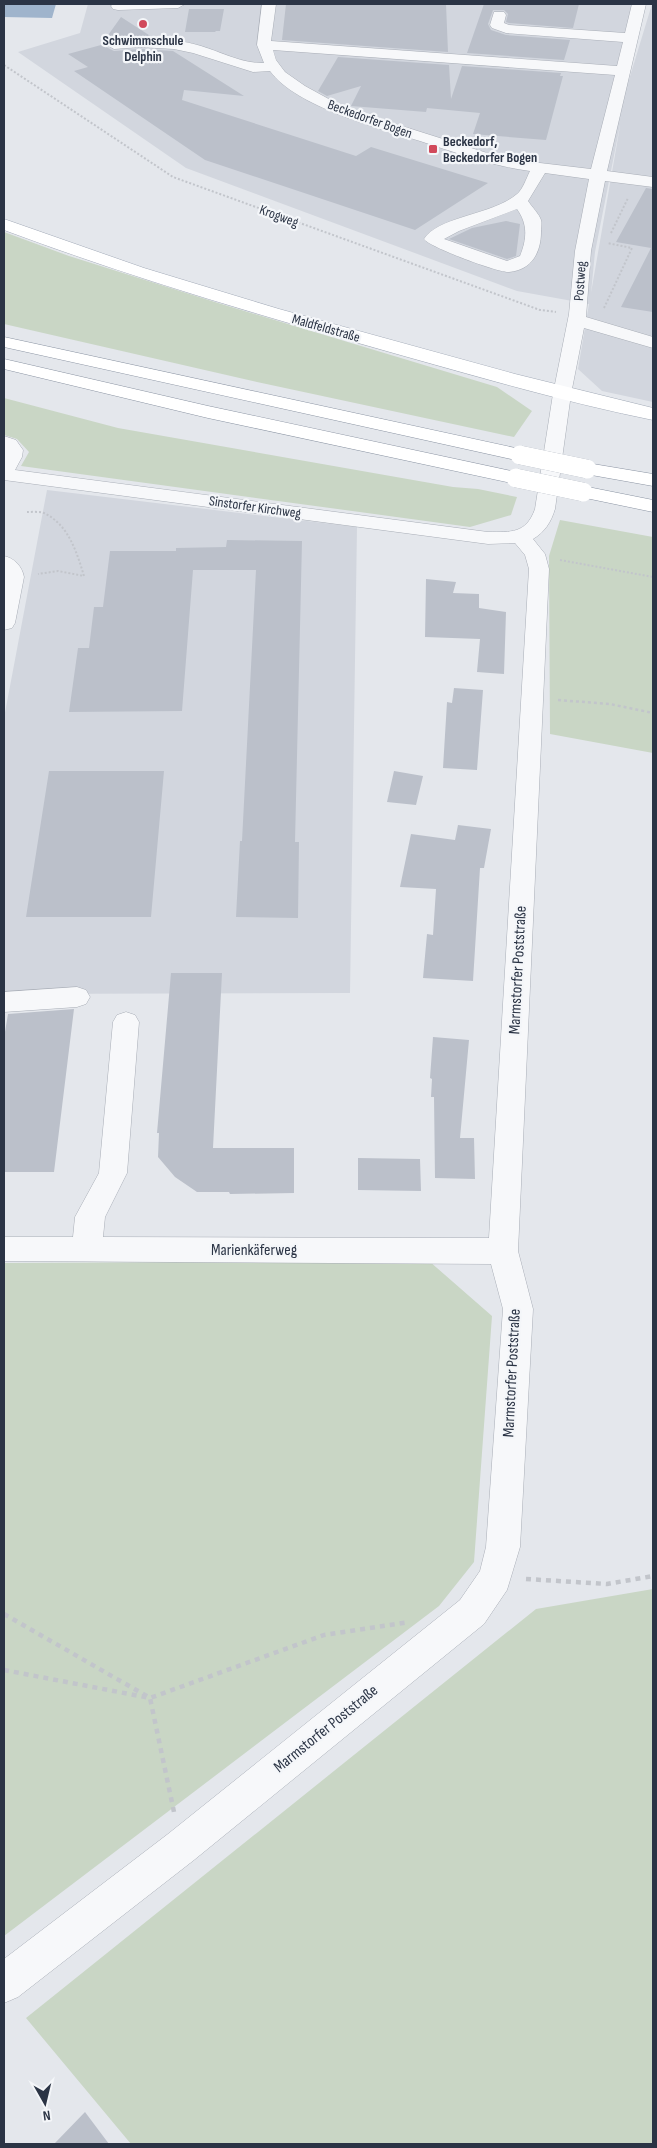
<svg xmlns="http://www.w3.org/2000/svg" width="657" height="2148" viewBox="0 0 657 2148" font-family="'Sofia Sans Condensed',sans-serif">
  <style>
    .built { fill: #d2d6de; fill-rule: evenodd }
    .green { fill: #c9d6c5 }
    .water { fill: #9fb4cc }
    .building { fill: #bbc0ca }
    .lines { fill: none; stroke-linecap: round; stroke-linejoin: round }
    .minor-casing { stroke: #a9aeb7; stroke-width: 1 }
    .major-casing { stroke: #a3abb8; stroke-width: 1 }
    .highway-casing { stroke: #8b94a3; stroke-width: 1 }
    .path-far2 { stroke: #c2c5cb; stroke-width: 2; stroke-dasharray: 2 2; stroke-linecap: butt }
    .path-far1 { stroke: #c2c5cb; stroke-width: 2.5; stroke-dasharray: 3 3; stroke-linecap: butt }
    .path { stroke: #c2c5cb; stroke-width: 4.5; stroke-dasharray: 5 5; stroke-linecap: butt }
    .minor { fill: #f7f8fa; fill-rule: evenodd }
    .major { fill: #fff; fill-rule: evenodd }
    .highway { fill: #fff; fill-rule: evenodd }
    .highway-bridge-casing { stroke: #8b94a3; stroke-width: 19; stroke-linecap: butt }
    .highway-bridge { stroke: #fff; stroke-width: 19 }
    .poi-dot { fill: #d1495b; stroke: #f4f6f9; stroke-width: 2 }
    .labels { text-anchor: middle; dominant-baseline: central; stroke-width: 4.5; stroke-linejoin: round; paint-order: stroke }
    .far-poi-label { font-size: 14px; font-weight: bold; fill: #2b3445; stroke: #f4f6f9 }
    .far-street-label { font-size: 14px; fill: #2b3445; stroke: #f4f6f9 }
    .street-label { font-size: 16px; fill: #2b3445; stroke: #f4f6f9 }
  </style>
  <rect width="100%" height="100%" fill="#e4e7ec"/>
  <path class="built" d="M88,4H643L628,83L652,4H653V402L602,391L578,369L589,304L517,291L186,168L18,52L80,33ZM620,125V126L591,293L595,252Z
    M47,490L357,527L350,993L4,994V718Z"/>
  <path class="green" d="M4,232L69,256L218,303L497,387L532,411L514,437L257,382L4,324Z
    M4,398L118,428L453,487L478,489L517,497L511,515L470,527L21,466L29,452L17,439L4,435Z
    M560,520L653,537V753L550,734L549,556Z
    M429,1261L492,1316L474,1562L439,1606L4,1936V1263Z
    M653,1589V2144H131L26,2018L536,1609Z"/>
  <path class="water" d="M4,4H56L52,18L4,17Z"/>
  <path class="building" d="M286,4H446L448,52L282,40Z
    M484,4H579L573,28L509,23L506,22L508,14L504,10H493L488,24L491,30L506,35L570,40L564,60L467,53Z
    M189,9H224L220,31H216L215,32H185Z
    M121,17L152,37L114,39L106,44V47L114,51L140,49L173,51L244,96L184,90L182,100L356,156L371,147L488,183L415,230L205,160L74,71L88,67L68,54L101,45Z
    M338,57L449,65L451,99L462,66L561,73L560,76H563L546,140L473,134L480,113L427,108L426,112L351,106L361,86L327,96L318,91Z
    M646,188L653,189V312L621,307L651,248L616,242Z
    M506,221L520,224L516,256L507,259L449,239L472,228Z
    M227,540L302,541L295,842H299L298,918L236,917L240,841H242L256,570H193L182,711L69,712L78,648H89L94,607H103L110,551H176V548L226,547Z
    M426,579L456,582L453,593L479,594V608L506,612L504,674L477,672L480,639L425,637Z
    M454,688L483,690L477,770L443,768L447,702L452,703Z
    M49,771H164L151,917H26Z
    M394,771L423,776L416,805L387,802Z
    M458,825L491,829L484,868H480L473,981L423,978L427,934L433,935L436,889L400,887L411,834L455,840Z
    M171,973H222L213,1148H294V1193L230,1194L229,1192H197L175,1177L158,1157L159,1133H157Z
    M74,1009L54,1172H4V1038L8,1014Z
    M433,1037L469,1040L460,1138H474L475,1179L435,1178L434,1097H431L432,1079L430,1078Z
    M358,1158L420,1159L421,1191L358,1190Z
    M85,2112L109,2144H54Z"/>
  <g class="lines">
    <defs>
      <path id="minor" d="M113,4H185L178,8L118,10L113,9L111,6Z
        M262,4H276L271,41L617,66L623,42L506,33L492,28L490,25L494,12H504L506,15L504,23L509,25L625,33L632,4H646L607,171L653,177V187L605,181L591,251L586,317L653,337V348L584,328L571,394L555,509C551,522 545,532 533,539L545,554L549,569L518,1251L533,1309L520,1547L507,1590L484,1624L194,1860L18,1997L4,2003V1959L168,1834L460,1600L480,1571L486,1547L503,1309L491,1264L4,1261V1237H73L75,1217L99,1173L113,1022L117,1015L126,1012L135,1015L139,1022L127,1173L105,1217L103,1237L489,1238L529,569L525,555L515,543L488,544L4,480V436L16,440L23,450L22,457L15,470L488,532C511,532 526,534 535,509L553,394L569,314L575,251L589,179L545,173L528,201C532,207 539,214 541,220C542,223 541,229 541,232C541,252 532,270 509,272C499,273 429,247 424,239C439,216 493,215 517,194C523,189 526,179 530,171C492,166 457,153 420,141C379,128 296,107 270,71L253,72L193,53L174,49L140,47L114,49L107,45C112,39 121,40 128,40C152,38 178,39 201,46C221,52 243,64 264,63L257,45ZM273,50L615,75L591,169L506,159L345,108L305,86L285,72L276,60ZM517,209C528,224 527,239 520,256L507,261L444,239L459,231Z
        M4,556C14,558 22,566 24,577L15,623L12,628L4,630Z
        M77,987L86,990L90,997L86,1004L77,1007L4,1012V992Z"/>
      <path id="major" d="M4,219L144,268L279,309L515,374L653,408V420C569,403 486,379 404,356C269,318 135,279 4,230Z"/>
      <path id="highway" d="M4,337L520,449L527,451L530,455L527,459L520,461L4,347Z
        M4,359L208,406L516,472L523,474L526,478L523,482L516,484L208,418L4,369Z
        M587,463L653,474V486L580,473L577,469L580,465Z
        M583,486L653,500V512L576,496L573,492L576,488Z"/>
    </defs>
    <use href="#minor" class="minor-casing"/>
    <use href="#major" class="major-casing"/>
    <use href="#highway" class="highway-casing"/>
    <path class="path-far2" d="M4,65L173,177L540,310L556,312
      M611,233L628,198
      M604,308L632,248L607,243
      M27,512C33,512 41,511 46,514C69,526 77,553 84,576L58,571L38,574
      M560,560L653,577"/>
    <path class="path-far1" d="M558,700L610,704L653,713"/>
    <path class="path" d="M526,1579L607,1584L653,1576
      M4,1614L150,1698L324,1635L409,1622
      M4,1670L150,1698L174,1812"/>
    <use href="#minor" class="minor"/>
    <use href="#major" class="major"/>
    <use href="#highway" class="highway"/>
    <defs>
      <path id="highway-bridge" d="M520,455L587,469
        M516,478L583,492"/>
    </defs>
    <use href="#highway-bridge" class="highway-bridge-casing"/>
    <use href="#highway-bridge" class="highway-bridge"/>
  </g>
  <g class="poi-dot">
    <circle cx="143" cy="24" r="5"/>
    <rect x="428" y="144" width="10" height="10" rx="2.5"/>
  </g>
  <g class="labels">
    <g class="far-poi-label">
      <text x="143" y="40">Schwimmschule<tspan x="143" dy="16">Delphin</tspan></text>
      <text x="443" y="141" text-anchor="start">Beckedorf,<tspan x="443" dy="16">Beckedorfer Bogen</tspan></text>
    </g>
    <g class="far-street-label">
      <text transform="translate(370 119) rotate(20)">Beckedorfer Bogen</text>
      <text transform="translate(279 216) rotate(20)">Krogweg</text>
      <text transform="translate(580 281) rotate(-86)">Postweg</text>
      <text transform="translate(326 328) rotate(16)">Maldfeldstraße</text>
      <text transform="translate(255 507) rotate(8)">Sinstorfer Kirchweg</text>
    </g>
    <g class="street-label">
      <text transform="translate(518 970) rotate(-87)">Marmstorfer Poststraße</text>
      <text x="254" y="1250">Marienkäferweg</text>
      <text transform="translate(512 1373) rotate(-87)">Marmstorfer Poststraße</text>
      <text transform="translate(326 1729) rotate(-39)">Marmstorfer Poststraße</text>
    </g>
  </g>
  <rect width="657" height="2148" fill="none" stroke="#2b3445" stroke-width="10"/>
  <g transform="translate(45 2103) rotate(172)" stroke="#f4f6f9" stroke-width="4" paint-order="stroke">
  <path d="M0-4L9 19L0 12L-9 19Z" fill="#2b3445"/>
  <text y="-8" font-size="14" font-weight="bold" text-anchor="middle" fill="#2b3445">N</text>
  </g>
</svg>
